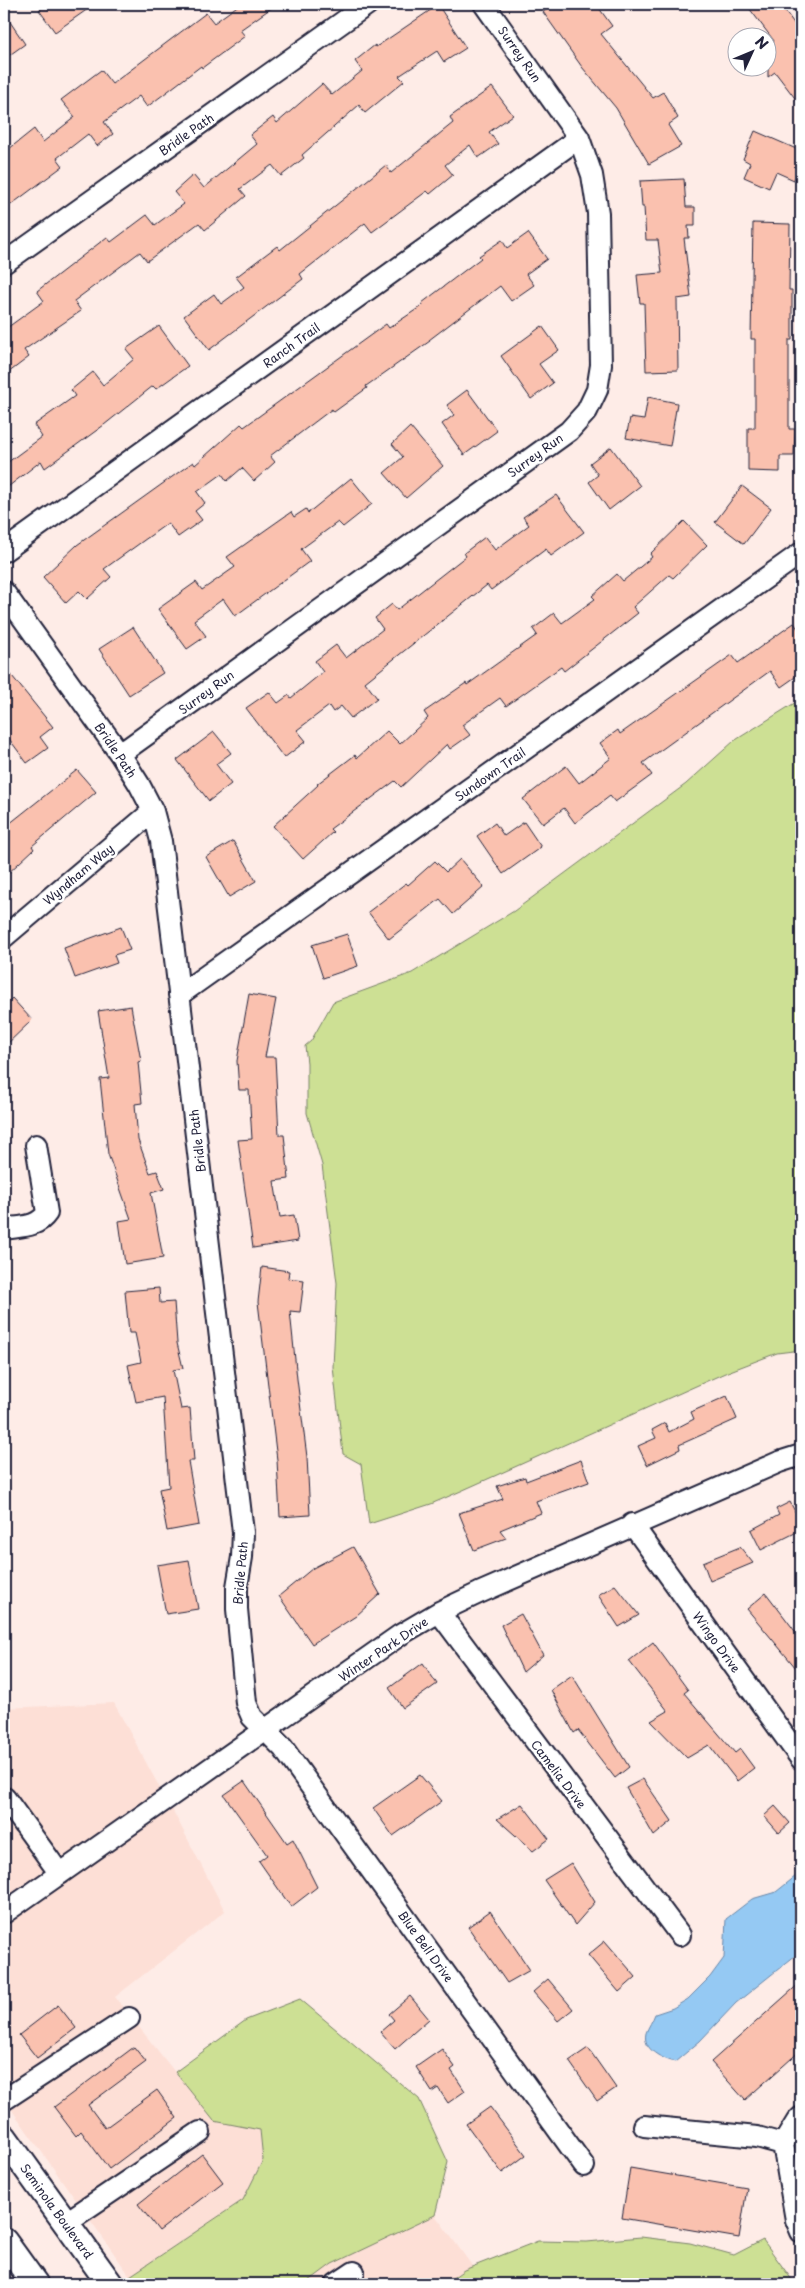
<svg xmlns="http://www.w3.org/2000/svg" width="805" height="2288" viewBox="0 0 805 2288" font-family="'Playpen Sans',sans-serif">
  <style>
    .built { fill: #fddfd6 }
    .green { fill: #cde094; stroke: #788168 }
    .water { fill: #95c9f3; stroke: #6786a9 }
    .building { fill: #fac1af; stroke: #22223b }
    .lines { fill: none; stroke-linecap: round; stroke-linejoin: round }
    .minor-casing { stroke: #22223b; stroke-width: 24 }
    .major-casing { stroke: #22223b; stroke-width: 29 }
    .minor { stroke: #fff; stroke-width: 20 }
    .major { stroke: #fff; stroke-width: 25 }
    .labels { text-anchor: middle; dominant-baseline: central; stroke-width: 5; stroke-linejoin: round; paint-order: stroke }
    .street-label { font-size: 12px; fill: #22223b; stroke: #fff }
  </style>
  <rect width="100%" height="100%" fill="#feece7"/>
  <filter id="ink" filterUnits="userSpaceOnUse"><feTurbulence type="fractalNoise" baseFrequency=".02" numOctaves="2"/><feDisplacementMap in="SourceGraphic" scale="10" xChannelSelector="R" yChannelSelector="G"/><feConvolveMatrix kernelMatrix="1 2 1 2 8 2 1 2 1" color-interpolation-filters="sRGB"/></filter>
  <g filter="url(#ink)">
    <path class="built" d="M114,1703L162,1792L4,1902V1708Z
      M172,1809L225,1911L115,1997L214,2121L260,2130L263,2160L243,2200L130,2276L4,2099V1925Z
      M435,2215L473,2267L464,2270L444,2284H305L332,2264Z"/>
    <path class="green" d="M801,699V1350L777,1353L725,1373L461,1491L431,1504L369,1524L361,1464L343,1454L333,1367L337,1283L322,1165L307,1113V1063L305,1046L311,1041L333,1002L412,973L514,911L686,784L734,741Z
      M300,1999L419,2099L448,2162L435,2215L332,2264L305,2284H136L130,2276L243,2200L263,2160L260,2130L214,2121L175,2072L246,2020Z
      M641,2237L690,2243L734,2255L763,2240L795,2284H444L464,2270L538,2241L587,2242Z"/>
    <path class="water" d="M801,1872V1951L736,2003L700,2041L675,2062C663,2059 642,2050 646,2033C648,2027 653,2020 655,2014L673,2008L688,1999L710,1977L724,1958L726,1919L752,1899L776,1892Z"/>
    <path class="building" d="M47,4H95L55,32L39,10Z
      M240,4H277L240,30L245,36L202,68L201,66L147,107L139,96L104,122L113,134L97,146L88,134L57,158L63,166L4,210V153L34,129L43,142L75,117L61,100L101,70L112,84L206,13L214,23Z
      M555,4H596L612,26L601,34L653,98L663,92L678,118L668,125L681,146L649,164L616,108L582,67L543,12Z
      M746,4H780L801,33V106L775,72L768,77V46L774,41Z
      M438,5L466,48L444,62L437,51L399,76L404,81L365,113L359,105L302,155L304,158L281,176L272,165L240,189L246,196L205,230L199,223L147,261L140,252L74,301L81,311L24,350L29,357L4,376V330L44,301L37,291L107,237L111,242L147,215L155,225L184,204L174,192L193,175L204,188L257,144L250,135L273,117L277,123L322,84L332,95L362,71L355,61L375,45L376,47Z
      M4,13L25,44L4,59Z
      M492,87L513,115L489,132L498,144L478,158L470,145L445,165L453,175L430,194L427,191L372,232L365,223L300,274L303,279L209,350L184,316L214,294L221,304L244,287L236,277L277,246L280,250L386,165L391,173L453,123L450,117Z
      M755,131L801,151V164L794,180L776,172L769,188L744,177L750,163L743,159Z
      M684,179L686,207H695V226H688L689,238H684L691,297L677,299L678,370L646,371L644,303H640L637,275L662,273L658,240H646L644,207H642L640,181Z
      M753,223L790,224L789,290H792V340H789V429H795L794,456H780V472L748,471V428H755V339H751Z
      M528,233L547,259L526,274L534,285L511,301L500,286L429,340L430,341L366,386L367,388L334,412L332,409L270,456L275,462L254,481L242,468L227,481L222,474L197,492L205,503L195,511L202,520L178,537L168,523L104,569L111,577L87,599L79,591L66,603L43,577L77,545L193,462L195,465L241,424L244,427L386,324L389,328L423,305L422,303L481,258L479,256L502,240L507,248Z
      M159,326L188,366L156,389L153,386L104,425L45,468L41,461L4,490V465L42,437L34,425L75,396L71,390L93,372L103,385L134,359L126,349Z
      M542,326L559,350L539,364L553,383L531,399L501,356Z
      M467,390L497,431L464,455L442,424L454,415L447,405Z
      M648,397L677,403L670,446L626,438L630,418L644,420Z
      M410,427L443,466L406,498L384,473L403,457L392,444Z
      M611,447L640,486L609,510L589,482L598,475L590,463Z
      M351,478L372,504L343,527L338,522L301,549L310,561L235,616L223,599L194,620L206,636L187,649L158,609L196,582L202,590L235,567L227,557L291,512L294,517L306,509L308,513Z
      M742,486L771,508L744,544L715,522Z
      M556,495L584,532L551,556L546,549L491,590L487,585L365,682L377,698L351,718L341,706L333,712L329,706L297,730L306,741L284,758L246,708L269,692L278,703L289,695L291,698L323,672L315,661L336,645L346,658L383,629L375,618L392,604L397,610L466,556L464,553L485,537L495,550L529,525L523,517Z
      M684,521L707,545L673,578L669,575L633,607L638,613L564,671L561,667L506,706L500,698L462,725L470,735L450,749L447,744L401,787L395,781L330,829L333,832L303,859L273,826L318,785L317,784L355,755L357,758L387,731L400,744L428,718L424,712L466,683L467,685L537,635L533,629L554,613L562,623L595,599L592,596L617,574L623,581L652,557L650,554Z
      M794,623L801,633V673L781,687L770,671L643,763L652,775L615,802L610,796L575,823L564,808L543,824L523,799L566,766L579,783L611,758L600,743L618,730L620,734L732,655L738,663Z
      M133,627L163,673L129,695L99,649Z
      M4,666L53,727L40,737L48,748L27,763L4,732Z
      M214,732L231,753L216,764L231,784L209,801L177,760Z
      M77,770L96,792L32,846L34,849L4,877V828Z
      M524,822L541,847L503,874L477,836L495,823L504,836Z
      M233,841L256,881L229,897L206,857Z
      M460,859L484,887L453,914L440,899L389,939L368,912L406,883L408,885L435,861L446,872Z
      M121,927L130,950L114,955L117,963L75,978L64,948Z
      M347,934L358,966L323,978L312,945Z
      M249,994L276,999L265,1057H275L279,1135H284L289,1179L274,1181L280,1217L294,1215L298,1241L253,1248L238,1140L252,1139L249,1090H239L237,1061Z
      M12,998L32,1020L4,1047V1006Z
      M131,1006L141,1061L138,1062L142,1103L135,1104L138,1140L150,1173L157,1171L164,1189L151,1193L163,1258L125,1264L119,1221L131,1219L108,1154L100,1079L109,1078L98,1011Z
      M262,1267L289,1271L288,1278L304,1280L300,1312L290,1311L297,1379L307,1457L310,1515L280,1517L277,1460L258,1302Z
      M159,1288L160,1303L174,1302L177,1343L183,1368L173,1370L181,1409L190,1408L194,1461H188L199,1525L167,1531L159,1489L169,1487L163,1397L136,1402L128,1365L141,1362L135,1333H129L125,1291Z
      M727,1396L737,1419L679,1445L680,1449L647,1465L638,1446L656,1438L652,1430L665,1423L669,1432L694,1419L691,1412Z
      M581,1460L589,1482L536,1501L541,1513L500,1530L506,1538L474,1550L459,1513L503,1499L497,1486L525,1477L526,1481Z
      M790,1502L801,1523V1530L761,1550L751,1530L779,1515L776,1509Z
      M353,1547L380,1594L356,1616L312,1644L279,1596L313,1568Z
      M740,1547L753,1563L710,1581L703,1562Z
      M189,1560L198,1609L166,1614L157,1565Z
      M615,1585L639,1615L619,1627L598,1595Z
      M766,1593L801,1639V1674L747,1609Z
      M521,1614L543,1655L523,1672L501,1625Z
      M653,1642L688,1690L684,1693L735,1753L740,1749L754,1768L737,1781L709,1745L687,1758L651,1721L668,1711L629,1661Z
      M423,1663L437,1684L403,1708L389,1688Z
      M572,1675L629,1767L615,1778L578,1730L574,1733L551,1690Z
      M420,1775L442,1801L393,1836L373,1808Z
      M643,1779L672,1821L654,1836L626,1788Z
      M244,1781L287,1843L293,1839L317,1887L291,1907L259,1861L267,1855L224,1795Z
      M522,1804L549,1839L533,1851L497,1819Z
      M775,1806L790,1823L779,1833L764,1816Z
      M571,1863L595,1902L575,1925L544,1880Z
      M490,1911L530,1970L507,1983L468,1927Z
      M605,1941L636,1977L619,1992L588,1955Z
      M548,1979L573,2009L558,2021L533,1992Z
      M801,1982V2050L745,2100L711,2062Z
      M410,1996L429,2019L395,2049L380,2032L394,2020L389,2014Z
      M58,2005L76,2028L37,2058L19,2035Z
      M134,2047L146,2062L88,2105L105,2128L157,2090L177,2118L109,2169L81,2131L76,2136L54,2107Z
      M588,2048L616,2088L597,2101L569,2061Z
      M442,2049L455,2067L451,2070L465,2091L448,2103L438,2088L432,2092L416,2067Z
      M490,2107L526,2155L502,2173L466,2124Z
      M202,2154L223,2182L159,2231L138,2204Z
      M630,2168L747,2188L739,2238L622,2218Z"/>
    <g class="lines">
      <defs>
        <path id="minor" d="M4,263L368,4
          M4,551L579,138
          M4,592L120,754L139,784L153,811L161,841L243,1532L242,1557L237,1587V1609L246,1703L252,1717L283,1748L584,2166
          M120,754L569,431L587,411L597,390L601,365L598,213L592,175L579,138L484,4
          M4,937L153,811
          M179,995L801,553
          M4,1229C20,1226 37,1228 47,1213L36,1145
          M632,1524L801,1759
          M439,1612L680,1935
          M5,1798L60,1874
          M4,1913L400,1635L439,1612L479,1593L779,1462L801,1455
          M4,2100L129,2018
          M801,2117L797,2121L783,2144L796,2220L801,2232
          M644,2126L757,2137L783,2144
          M65,2223L200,2132
          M336,2284L354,2272"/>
        <path id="major" d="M4,2137L110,2284
          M4,2241L35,2284"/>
      </defs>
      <use href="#minor" class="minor-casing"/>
      <use href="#major" class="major-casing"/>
      <use href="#minor" class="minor"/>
      <use href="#major" class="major"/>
    </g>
  </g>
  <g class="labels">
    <g class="street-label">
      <text transform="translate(520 54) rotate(55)">Surrey Run</text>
      <text transform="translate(186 134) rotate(-35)">Bridle Path</text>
      <text transform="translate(291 345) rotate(-36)">Ranch Trail</text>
      <text transform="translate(535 455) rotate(-36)">Surrey Run</text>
      <text transform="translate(206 692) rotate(-36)">Surrey Run</text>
      <text transform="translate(116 750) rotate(56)">Bridle Path</text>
      <text transform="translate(490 774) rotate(-35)">Sundown Trail</text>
      <text transform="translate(78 874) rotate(-40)">Wyndham Way</text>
      <text transform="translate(197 1141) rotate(-97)">Bridle Path</text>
      <text transform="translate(240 1573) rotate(-85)">Bridle Path</text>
      <text transform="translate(717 1642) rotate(54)">Wingo Drive</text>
      <text transform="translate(383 1649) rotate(-34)">Winter Park Drive</text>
      <text transform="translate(559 1774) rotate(53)">Camelia Drive</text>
      <text transform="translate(426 1946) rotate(54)">Blue Bell Drive</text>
      <text transform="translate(57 2211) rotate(54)">Seminola Boulevard</text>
    </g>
  </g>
  <rect width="805" height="2288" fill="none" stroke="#fff" stroke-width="20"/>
  <rect x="10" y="10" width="785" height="2268" fill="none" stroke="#22223b" stroke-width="2" filter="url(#ink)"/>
  <g transform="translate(752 52) rotate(46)"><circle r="24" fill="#ffffff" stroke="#a7a7b1"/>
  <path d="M0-4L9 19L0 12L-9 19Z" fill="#22223b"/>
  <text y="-8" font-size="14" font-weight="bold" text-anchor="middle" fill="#22223b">N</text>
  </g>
</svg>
